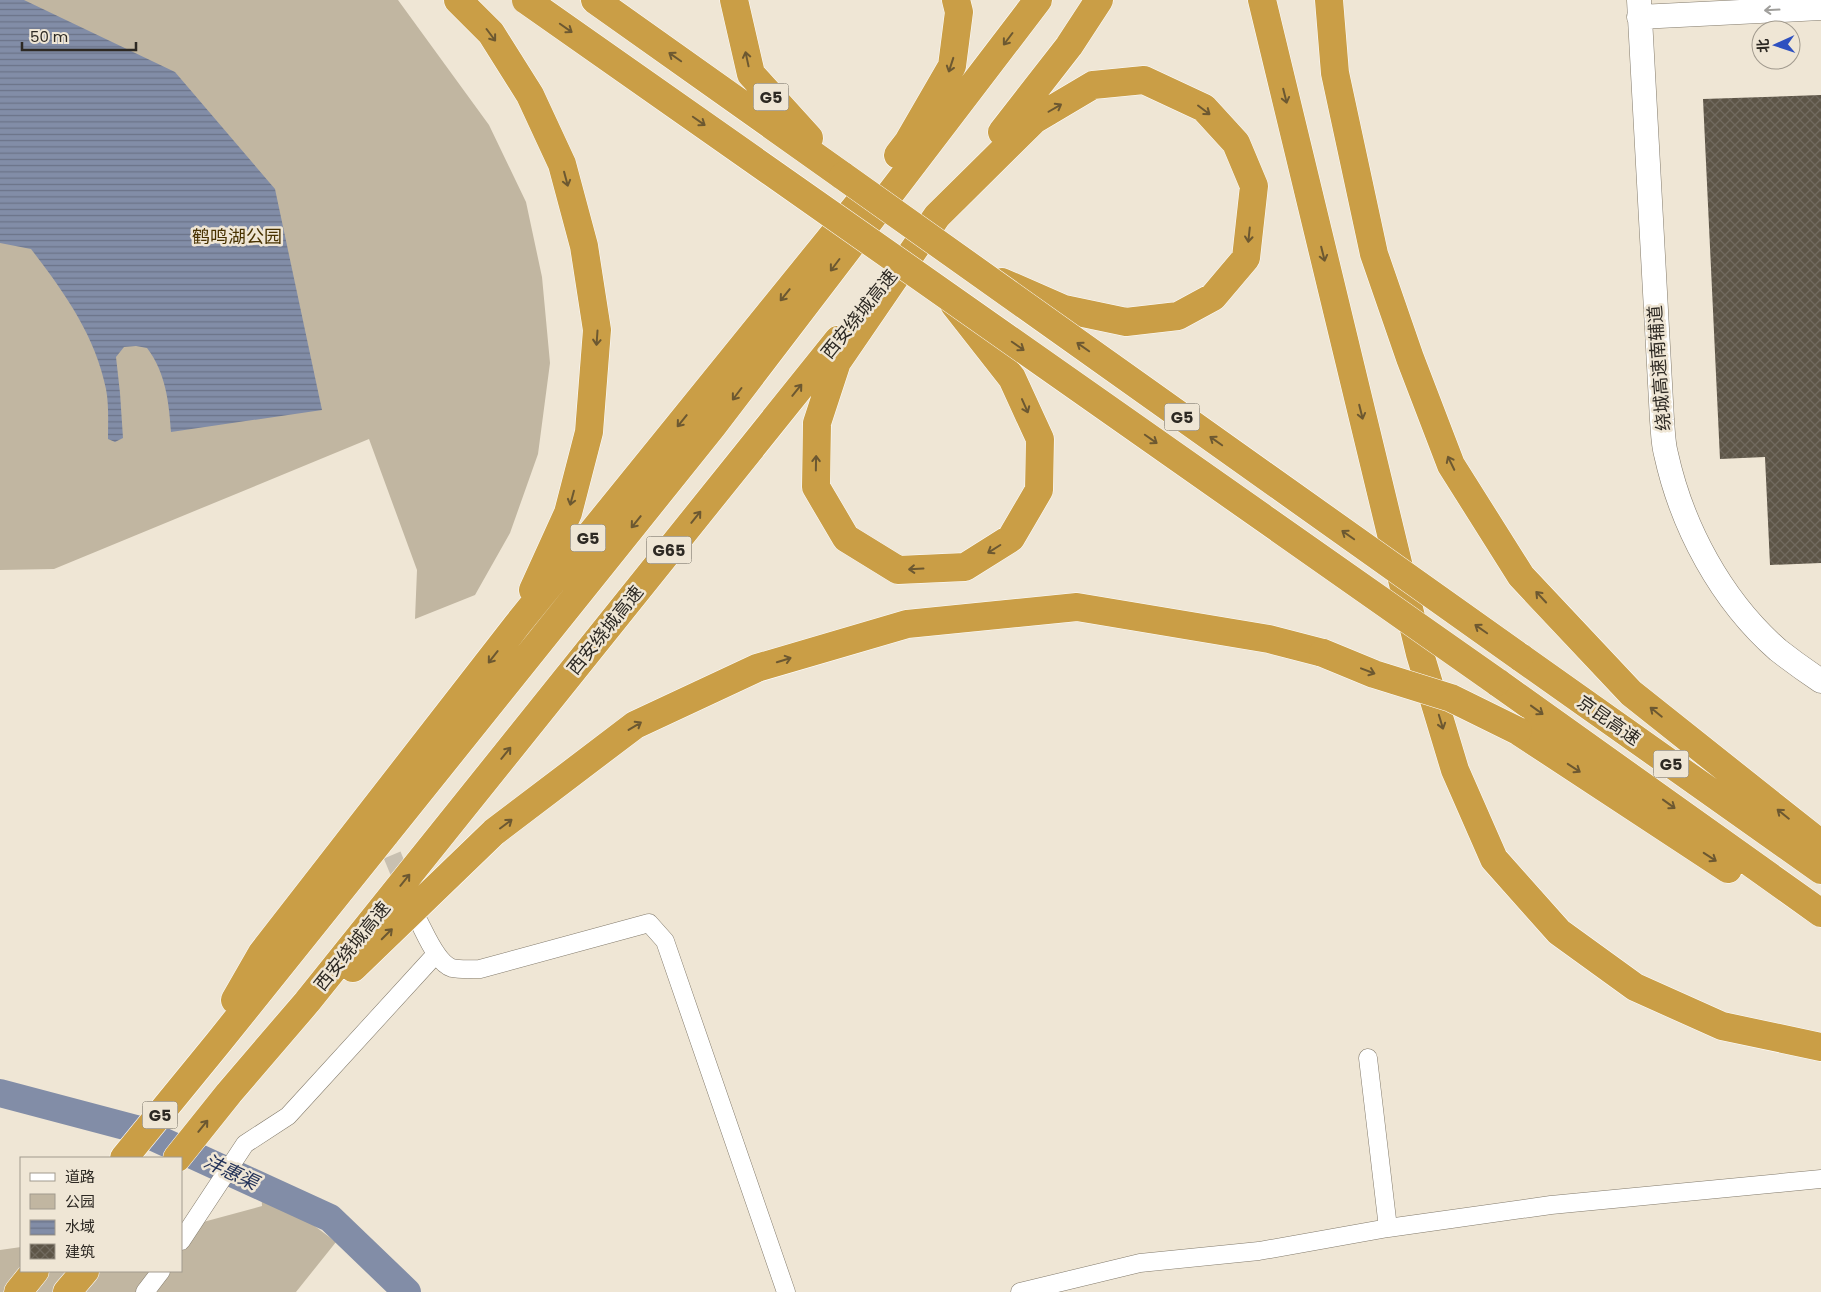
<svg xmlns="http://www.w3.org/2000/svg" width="1821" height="1292" viewBox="0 0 1821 1292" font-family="Poppins,'Noto Sans SC',sans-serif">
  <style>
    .green { fill: #c1b6a1 }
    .water { fill: url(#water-rules) }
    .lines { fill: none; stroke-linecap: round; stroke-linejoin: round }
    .river { stroke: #828da7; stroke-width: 28 }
    .building { fill: url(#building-cross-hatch) }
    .street-tunnel { stroke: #c8c0b1; stroke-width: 18; stroke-dasharray: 18 9; stroke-linecap: butt }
    .street-casing { stroke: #827a6b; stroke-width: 19 }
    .secondary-casing { stroke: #827a6b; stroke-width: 25 }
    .highway-casing { stroke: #fff; stroke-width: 29 }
    .street { stroke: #fff; stroke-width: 18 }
    .secondary { stroke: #fff; stroke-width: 24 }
    .highway { stroke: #ca9e46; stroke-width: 28 }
    .highway-bridge-casing { stroke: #fff; stroke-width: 29; stroke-linecap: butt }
    .highway-bridge { stroke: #ca9e46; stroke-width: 28 }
    .oneway { stroke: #a09f9c }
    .oneway2 { stroke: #6c5831 }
    .labels { text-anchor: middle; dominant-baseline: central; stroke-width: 5; stroke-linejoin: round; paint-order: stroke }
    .shield { fill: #efe6d5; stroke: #676258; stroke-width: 1 }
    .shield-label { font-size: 16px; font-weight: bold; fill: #2d2923 }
    .park-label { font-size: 18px; fill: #483200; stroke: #efe6d5 }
    .street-label { font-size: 18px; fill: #2d2923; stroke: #efe6d5 }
    .water-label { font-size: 19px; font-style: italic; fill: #243359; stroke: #efe6d5 }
  </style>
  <defs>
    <pattern id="water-rules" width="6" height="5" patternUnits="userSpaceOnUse" patternTransform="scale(1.25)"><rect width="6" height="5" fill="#828da7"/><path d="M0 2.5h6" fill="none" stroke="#6b7388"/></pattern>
    <pattern id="building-cross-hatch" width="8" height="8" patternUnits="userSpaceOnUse" patternTransform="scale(1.25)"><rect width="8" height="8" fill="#5d5547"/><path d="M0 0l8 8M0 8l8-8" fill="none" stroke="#716a5f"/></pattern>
  </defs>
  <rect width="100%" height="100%" fill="#efe6d5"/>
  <path class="green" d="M0,0H398L489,125L526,202L542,277L550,363L538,454L510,533L475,595L415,619L417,570L369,439L54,569L0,570Z
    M261,1189L296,1212L336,1242L296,1292H0V1250L21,1247V1271H181V1228L262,1206Z"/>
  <path class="water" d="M0,0H24L175,72L275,189L322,410L171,432C169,403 166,373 147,348L136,346L124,347L116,357L120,393L123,438L115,442L108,439C108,423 109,405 106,389C95,335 64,292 31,249L0,243Z"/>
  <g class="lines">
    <path class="river" d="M0,1093L136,1129L330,1218L407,1292"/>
  </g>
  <path class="building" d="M1821,95V563L1770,565L1765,457L1720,459L1703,99Z"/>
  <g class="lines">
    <path class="street-tunnel" d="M382,830L406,889"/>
    <defs>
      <path id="street" d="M419,922C426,935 437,963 452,968C461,970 471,969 480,969L649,923L665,941L786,1292
        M1368,1058L1388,1228
        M181,1241L245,1144L288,1116L436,954
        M145,1292L161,1271
        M1020,1292L1140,1263L1259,1251L1388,1228L1551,1205L1821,1179"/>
      <path id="secondary" d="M1639,0L1662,420C1663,431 1663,443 1666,454C1682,527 1721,600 1778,650C1792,661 1806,671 1821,681
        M1639,17L1821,8"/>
      <path id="highway" d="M458,0L491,33L530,95L562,164L584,246L597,330L589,432L568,513L533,590
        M595,0L843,176
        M734,0L751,74L809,138
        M1262,0L1420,654L1455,770L1494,859L1559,932L1635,987L1722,1026L1821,1047
        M1329,0L1335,73L1374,254L1410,358L1451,465L1521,576L1631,693L1821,844
        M1002,132L1069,46L1099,0
        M898,155L908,142L952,66L959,12L956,0
        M954,304L1012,378L1040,439L1039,490L1011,538L965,567L898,570L846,538L816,487L817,423L837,362L937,216L1034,120L1093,85L1144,80L1204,108L1236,143L1254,186L1246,258L1213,297L1178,316L1126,322L1064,309L1002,282
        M1520,657L1821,870
        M1497,682L1821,913
        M1518,731L1728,869
        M353,968L494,832L635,725L757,668L907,624L1077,607L1269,639L1323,653
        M235,1000L262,953L517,625L858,204
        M124,1158L218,1043L712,427L1038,0
        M177,1158L229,1093L307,1002L838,340
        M18,1292L35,1271
        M67,1292L85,1271"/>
    </defs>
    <use href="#street" class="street-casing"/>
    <use href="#secondary" class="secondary-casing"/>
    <use href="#highway" class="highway-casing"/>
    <use href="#street" class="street"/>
    <use href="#secondary" class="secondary"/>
    <use href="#highway" class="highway"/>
    <defs>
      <path id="highway-bridge" d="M526,0L1497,682
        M843,176L1520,657
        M1323,653L1374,674L1451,698L1518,731"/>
    </defs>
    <use href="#highway-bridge" class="highway-bridge-casing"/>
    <use href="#highway-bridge" class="highway-bridge"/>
  </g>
  <defs><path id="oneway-shaft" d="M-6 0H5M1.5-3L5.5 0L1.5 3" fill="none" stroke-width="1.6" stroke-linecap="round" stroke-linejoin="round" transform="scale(1.25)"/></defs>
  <use class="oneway" href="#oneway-shaft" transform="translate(1772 10) rotate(177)"/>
  <g class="oneway2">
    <use href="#oneway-shaft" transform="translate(566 28) rotate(35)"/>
    <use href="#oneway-shaft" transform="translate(491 35) rotate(53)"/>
    <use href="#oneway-shaft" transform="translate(1008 39) rotate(127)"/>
    <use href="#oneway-shaft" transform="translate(675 57) rotate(-145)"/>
    <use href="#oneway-shaft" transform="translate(747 59) rotate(-102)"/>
    <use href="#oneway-shaft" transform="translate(951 65) rotate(108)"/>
    <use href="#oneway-shaft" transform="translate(1285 96) rotate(76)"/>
    <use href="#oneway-shaft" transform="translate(1055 108) rotate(-30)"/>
    <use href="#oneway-shaft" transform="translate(1204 110) rotate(37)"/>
    <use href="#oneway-shaft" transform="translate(699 121) rotate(35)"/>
    <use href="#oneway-shaft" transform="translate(566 179) rotate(75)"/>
    <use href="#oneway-shaft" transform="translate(1249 235) rotate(96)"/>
    <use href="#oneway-shaft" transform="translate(1323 254) rotate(76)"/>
    <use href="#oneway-shaft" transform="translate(835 265) rotate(127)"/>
    <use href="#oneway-shaft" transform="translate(785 295) rotate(129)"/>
    <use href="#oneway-shaft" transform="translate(597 338) rotate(94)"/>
    <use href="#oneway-shaft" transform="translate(1018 346) rotate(35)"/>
    <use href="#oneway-shaft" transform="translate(1083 347) rotate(-145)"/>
    <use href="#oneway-shaft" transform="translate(797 390) rotate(-51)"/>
    <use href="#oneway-shaft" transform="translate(737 394) rotate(127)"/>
    <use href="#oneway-shaft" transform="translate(1025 406) rotate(66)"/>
    <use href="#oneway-shaft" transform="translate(1361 412) rotate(76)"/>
    <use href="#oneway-shaft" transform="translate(682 421) rotate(129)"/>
    <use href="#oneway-shaft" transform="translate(1151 439) rotate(35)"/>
    <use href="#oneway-shaft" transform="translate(1216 441) rotate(-145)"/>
    <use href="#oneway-shaft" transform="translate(816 463) rotate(-89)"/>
    <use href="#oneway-shaft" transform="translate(1451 463) rotate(-116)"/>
    <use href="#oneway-shaft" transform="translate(572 498) rotate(105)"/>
    <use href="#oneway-shaft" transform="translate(696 517) rotate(-51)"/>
    <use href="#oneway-shaft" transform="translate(636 522) rotate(129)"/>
    <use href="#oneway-shaft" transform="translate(1348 535) rotate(-145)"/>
    <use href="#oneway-shaft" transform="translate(994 549) rotate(148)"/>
    <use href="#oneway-shaft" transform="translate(916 569) rotate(177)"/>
    <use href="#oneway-shaft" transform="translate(1541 597) rotate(-133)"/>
    <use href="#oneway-shaft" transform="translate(1481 629) rotate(-145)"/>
    <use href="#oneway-shaft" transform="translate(493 657) rotate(128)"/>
    <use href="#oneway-shaft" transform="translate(784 660) rotate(-17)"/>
    <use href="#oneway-shaft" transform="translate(1368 671) rotate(21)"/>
    <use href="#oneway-shaft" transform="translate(1537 710) rotate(36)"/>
    <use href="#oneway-shaft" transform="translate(1656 712) rotate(-141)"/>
    <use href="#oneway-shaft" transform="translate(1441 722) rotate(73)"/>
    <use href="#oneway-shaft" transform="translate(635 726) rotate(-31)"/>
    <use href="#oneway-shaft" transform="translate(506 753) rotate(-51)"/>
    <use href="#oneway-shaft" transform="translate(1574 768) rotate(33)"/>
    <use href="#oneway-shaft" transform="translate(1669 804) rotate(36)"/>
    <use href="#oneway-shaft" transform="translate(1783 814) rotate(-141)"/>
    <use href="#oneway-shaft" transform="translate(506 824) rotate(-37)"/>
    <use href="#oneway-shaft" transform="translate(1710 857) rotate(33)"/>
    <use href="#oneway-shaft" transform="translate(405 880) rotate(-51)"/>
    <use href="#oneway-shaft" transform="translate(387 934) rotate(-45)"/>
    <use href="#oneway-shaft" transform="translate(203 1126) rotate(-51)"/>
  </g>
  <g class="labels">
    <g class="shield">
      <rect x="753.5" y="83.5" width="35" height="27" rx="4"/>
      <rect x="1164.5" y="403.5" width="35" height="27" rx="4"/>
      <rect x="570.5" y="524.5" width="35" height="27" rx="4"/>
      <rect x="646.5" y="536.5" width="45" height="27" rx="4"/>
      <rect x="1653.5" y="750.5" width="35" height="27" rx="4"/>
      <rect x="142.5" y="1101.5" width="35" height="27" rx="4"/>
    </g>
    <g class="shield-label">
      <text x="771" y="97">G5</text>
      <text x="1182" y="417">G5</text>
      <text x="588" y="538">G5</text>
      <text x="669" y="550">G65</text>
      <text x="1671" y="764">G5</text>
      <text x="160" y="1115">G5</text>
    </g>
    <g class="park-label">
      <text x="237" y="236">鹤鸣湖公园</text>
    </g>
    <g class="street-label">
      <text transform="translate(859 314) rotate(-51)">西安绕城高速</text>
      <text transform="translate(1659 368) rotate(-94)">绕城高速南辅道</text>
      <text transform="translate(605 630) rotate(-51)">西安绕城高速</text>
      <text transform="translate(1609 720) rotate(35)">京昆高速</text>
      <text transform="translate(352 946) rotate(-51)">西安绕城高速</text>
    </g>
    <g class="water-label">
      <text transform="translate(231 1172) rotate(25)">沣惠渠</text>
    </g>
  </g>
  <rect x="20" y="1157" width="162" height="115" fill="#efe6d5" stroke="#a19a8e"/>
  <rect x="30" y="1173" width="25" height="8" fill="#ffffff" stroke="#a19a8e"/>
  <text x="65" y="1182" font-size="15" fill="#2d2923">道路</text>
  <rect x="30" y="1194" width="25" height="15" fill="#c1b6a1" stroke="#a19a8e"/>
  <text x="65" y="1207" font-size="15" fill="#2d2923">公园</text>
  <rect x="30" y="1220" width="25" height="15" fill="url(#water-rules)" stroke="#a19a8e"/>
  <text x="65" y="1232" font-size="15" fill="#2d2923">水域</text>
  <rect x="30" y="1244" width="25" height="15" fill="url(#building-cross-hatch)" stroke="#a19a8e"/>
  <text x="65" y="1257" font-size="15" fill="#2d2923">建筑</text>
  <g transform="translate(1776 45) rotate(267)"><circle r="24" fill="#efe6d5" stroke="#a19a8e"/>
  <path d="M0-4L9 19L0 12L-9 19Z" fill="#2e50c0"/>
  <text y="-8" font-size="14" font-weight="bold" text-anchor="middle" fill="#2d2923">北</text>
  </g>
  <path d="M22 42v8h114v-8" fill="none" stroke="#2d2923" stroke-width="2.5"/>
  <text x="30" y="42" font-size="15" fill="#2d2923" stroke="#efe6d5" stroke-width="4" paint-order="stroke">50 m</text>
</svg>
